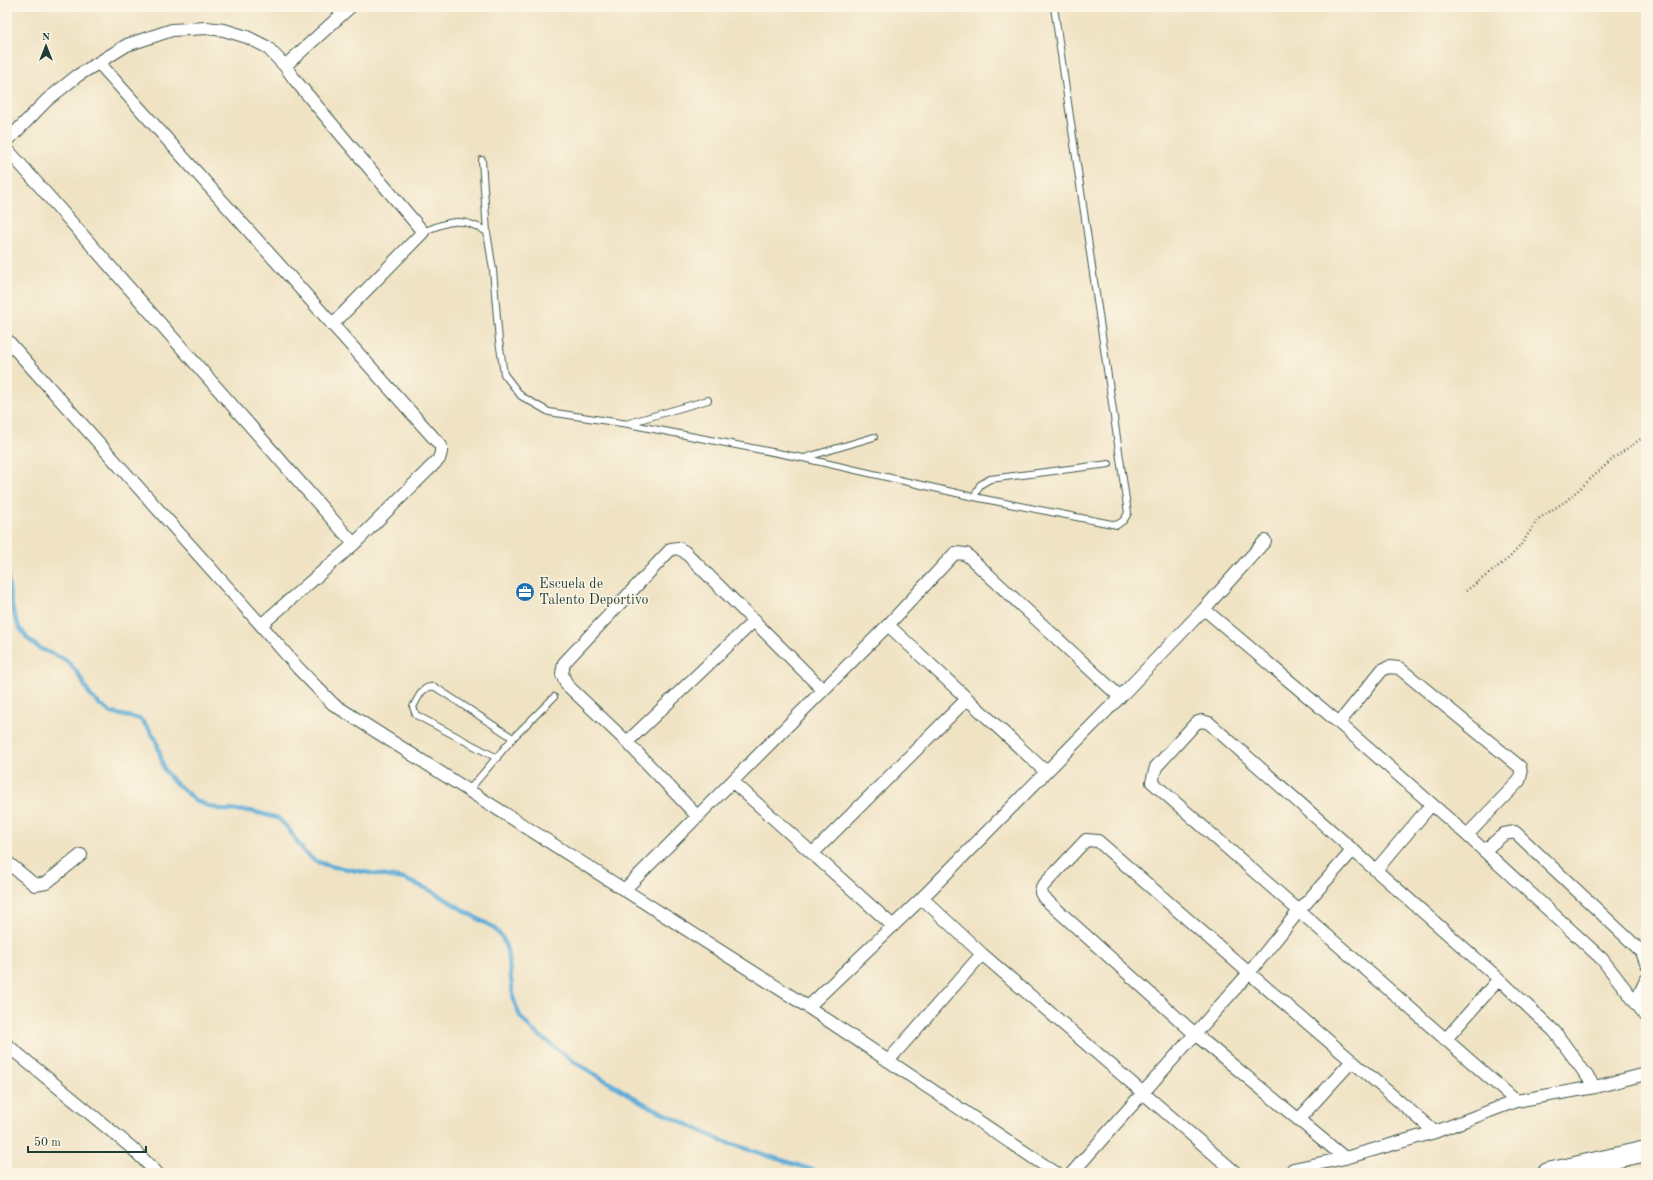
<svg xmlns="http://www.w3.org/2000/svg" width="1653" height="1180" viewBox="0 0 1653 1180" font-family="'Old Standard TT',serif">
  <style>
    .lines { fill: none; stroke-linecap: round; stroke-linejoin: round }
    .stream { stroke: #5dacd7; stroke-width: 4.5 }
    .lane-casing { stroke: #3e564a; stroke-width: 8 }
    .street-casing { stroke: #3e564a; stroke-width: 14 }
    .primary-casing { stroke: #3e564a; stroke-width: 22 }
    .path { stroke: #3e564a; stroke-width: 2.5; stroke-dasharray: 1 3; stroke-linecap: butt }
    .lane { stroke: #fff; stroke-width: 6 }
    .street { stroke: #fff; stroke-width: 12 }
    .primary { stroke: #fff; stroke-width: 20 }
    .labels { text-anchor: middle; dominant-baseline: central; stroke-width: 3; stroke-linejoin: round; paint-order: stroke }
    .poi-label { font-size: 14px; fill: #1f3d34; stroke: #fcf5e5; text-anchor: start }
  </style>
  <rect width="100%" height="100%" fill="#fcf5e5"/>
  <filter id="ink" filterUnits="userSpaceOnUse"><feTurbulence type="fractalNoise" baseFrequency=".025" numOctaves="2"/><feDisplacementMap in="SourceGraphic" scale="8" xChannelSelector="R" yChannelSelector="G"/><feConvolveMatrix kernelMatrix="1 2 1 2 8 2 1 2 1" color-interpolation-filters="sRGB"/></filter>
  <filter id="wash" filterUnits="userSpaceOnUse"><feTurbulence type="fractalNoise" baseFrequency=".012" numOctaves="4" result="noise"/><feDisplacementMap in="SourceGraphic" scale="16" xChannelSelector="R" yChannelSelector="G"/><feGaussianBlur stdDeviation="0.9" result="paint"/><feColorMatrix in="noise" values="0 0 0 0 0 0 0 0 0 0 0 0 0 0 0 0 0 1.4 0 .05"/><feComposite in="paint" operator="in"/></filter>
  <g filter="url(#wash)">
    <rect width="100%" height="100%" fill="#f0e3c4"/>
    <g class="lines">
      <path class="stream" d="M7,569L10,598L14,614L19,627L28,639L39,648L66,660L77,672L90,695L100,705L112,713L140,719L149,729L156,740L164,769L172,780L195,800L208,806L223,810L251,811L278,818L288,828L304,852L315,861L330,866L404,879L430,890L480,920L493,927L502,937L507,950L514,1001L520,1016L532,1030L576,1063L645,1104L722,1141L822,1173"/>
    </g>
  </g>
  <g filter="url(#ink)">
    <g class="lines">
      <defs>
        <path id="lane" d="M482,160L487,232
          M423,232C448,221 462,216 487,232L493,270L499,341L504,374L521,396L549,412L628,424L803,458L974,497L1117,525L1124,520L1128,513L1054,7
          M629,423L708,400
          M804,458L874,437
          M974,497L980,485L990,479L1109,464
          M497,758L416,715L413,707C419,697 422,685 435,687L513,738
          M469,790L513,738L554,697"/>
        <path id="street" d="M99,63L441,446V452L439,459L354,544L261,625
          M285,66L350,7
          M7,141L47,100L77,76L127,45L172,30L206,28L224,30L247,37L267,47L285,66L295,80L423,232L332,325
          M7,149L354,544
          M7,340L261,625L298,668L333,704L808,1007L1056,1173
          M1204,609L1265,541
          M888,625L1046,772
          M1120,697L1204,609L1339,723L1467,835L1602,959L1646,1016
          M1339,723L1382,670L1389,667L1399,668L1520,767L1521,774L1519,781L1467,835
          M627,742L755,620
          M733,782L892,925
          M698,817L627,742L567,685L562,674L564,663L671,549L678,548L685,552L822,689
          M1484,851L1504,834L1515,832L1642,952L1646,963
          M813,853L967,699
          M7,862L35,885L46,883L81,855
          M1376,870L1431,805
          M625,889L888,625L955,553L966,554L1120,697L922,898L808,1007
          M922,898L982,954L1236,1173
          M1636,1002L1646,980
          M1445,1040L1499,979
          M7,1045L132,1148L157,1173
          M888,1061L982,954
          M1595,1087L1646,1074
          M1299,1119L1352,1061
          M1345,1158L1195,1034L1044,898L1041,893L1042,887L1086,840L1098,841L1249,973L1435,1132
          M1293,1169L1345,1158L1435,1132L1516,1101L1595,1087L1555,1032L1499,979L1209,723L1202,721L1196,723L1156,767L1152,782L1516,1101
          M1072,1173L1249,973L1298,912L1353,850"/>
        <path id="primary" d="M1548,1173L1646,1151"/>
      </defs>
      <use href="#lane" class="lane-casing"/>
      <use href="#street" class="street-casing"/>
      <use href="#primary" class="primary-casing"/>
      <path class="path" d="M1466,591L1509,558L1521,545L1538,519L1566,501L1614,458L1646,435"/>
      <use href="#lane" class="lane"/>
      <use href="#street" class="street"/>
      <use href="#primary" class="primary"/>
    </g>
  </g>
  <defs>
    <symbol id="office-disc" viewBox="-11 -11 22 22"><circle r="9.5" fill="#1f6fb2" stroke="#fcf5e5"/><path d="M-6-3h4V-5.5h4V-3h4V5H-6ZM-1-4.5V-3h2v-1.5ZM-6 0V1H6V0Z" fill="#fff"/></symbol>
  </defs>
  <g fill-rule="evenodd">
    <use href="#office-disc" x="514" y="581" width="22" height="22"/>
  </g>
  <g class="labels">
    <g class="poi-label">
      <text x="539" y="584">Escuela de<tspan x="539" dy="16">Talento Deportivo</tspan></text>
    </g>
  </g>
  <rect width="1653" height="1180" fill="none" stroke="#fcf5e5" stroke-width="24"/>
  <g transform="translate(46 46)" stroke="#fcf5e5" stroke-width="3" paint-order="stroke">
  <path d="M0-3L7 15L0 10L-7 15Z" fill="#1f3d34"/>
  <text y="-6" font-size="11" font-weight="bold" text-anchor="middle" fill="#1f3d34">N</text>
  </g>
  <path d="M28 1146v6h118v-6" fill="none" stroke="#1f3d34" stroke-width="2"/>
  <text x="34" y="1146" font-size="12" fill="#1f3d34" stroke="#fcf5e5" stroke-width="3" paint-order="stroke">50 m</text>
</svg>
